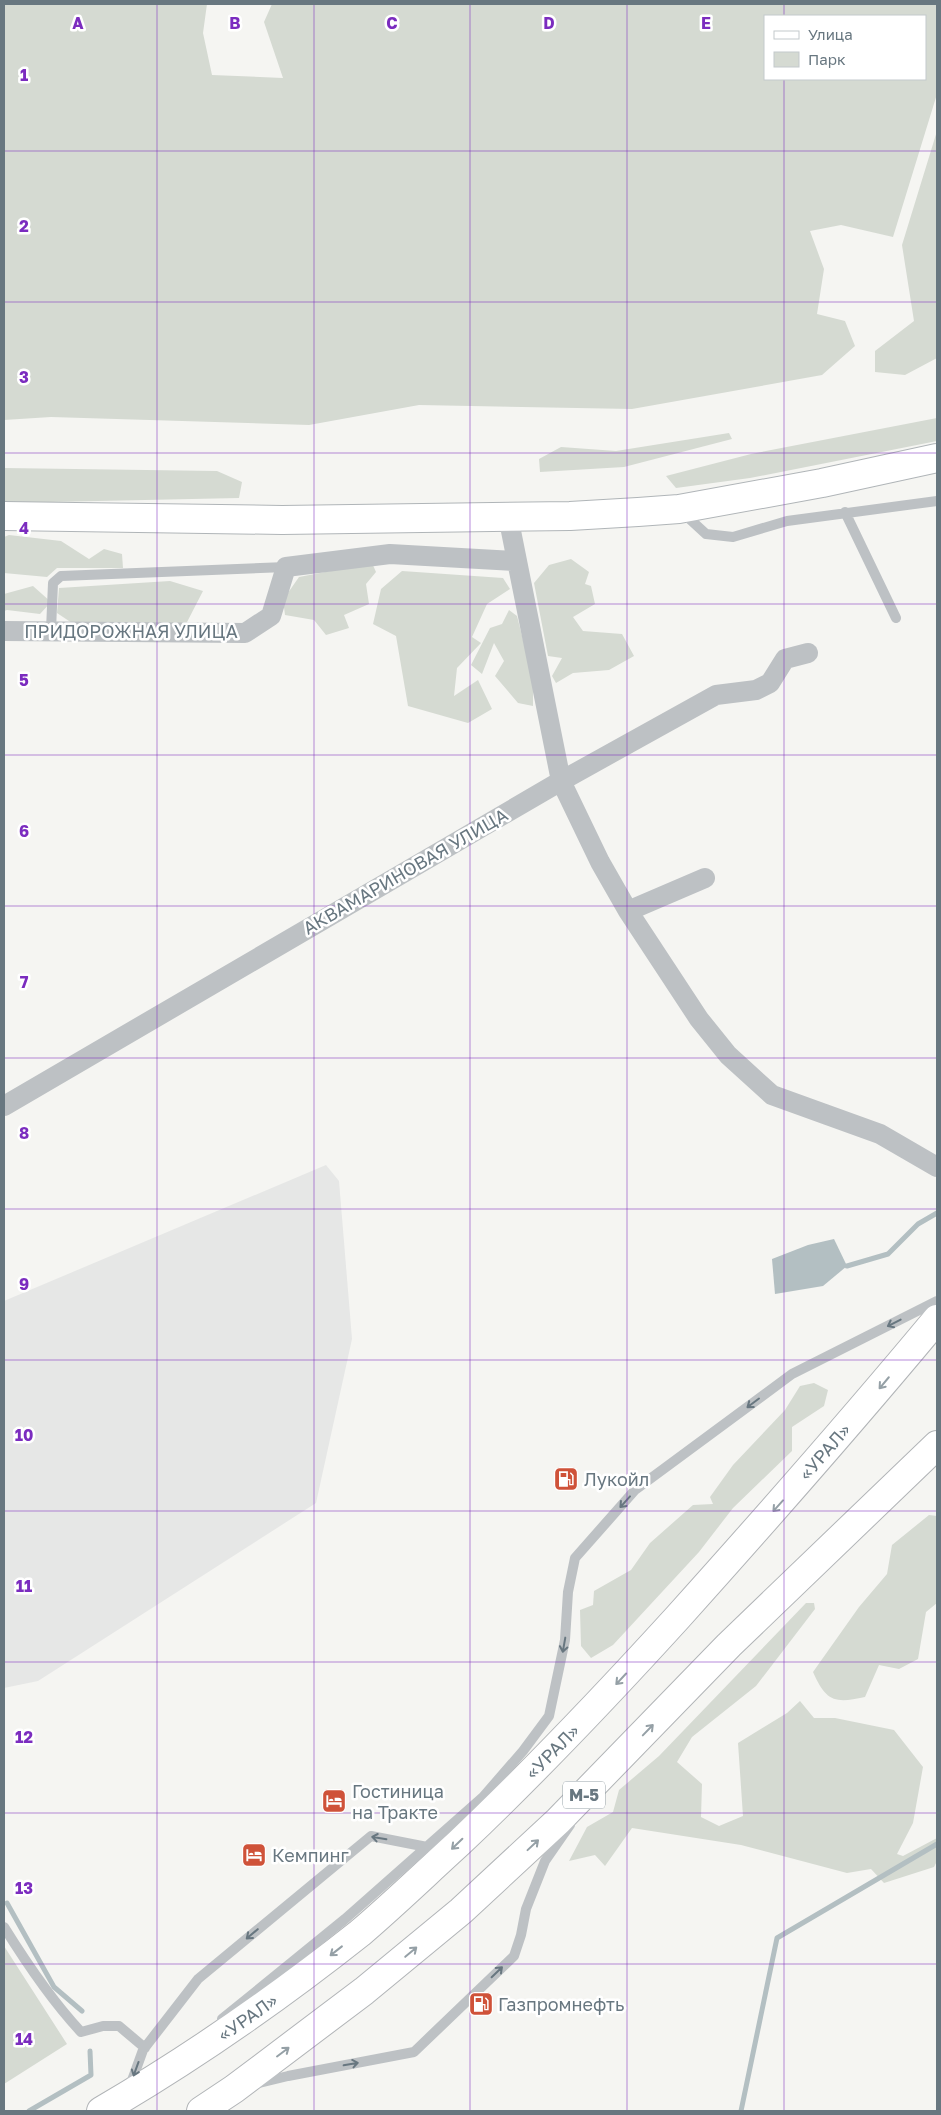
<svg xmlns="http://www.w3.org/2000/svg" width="941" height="2115" viewBox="0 0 941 2115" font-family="'Golos Text',sans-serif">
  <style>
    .built { fill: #e6e7e6 }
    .green { fill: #d5dad2; fill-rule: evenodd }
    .water { fill: #b3bfc2 }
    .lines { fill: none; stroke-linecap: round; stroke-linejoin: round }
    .stream { stroke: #b3bfc2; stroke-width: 5 }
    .secondary-casing { stroke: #b0b5b8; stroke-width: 30 }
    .trunk-casing { stroke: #b1b4b7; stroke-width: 30 }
    .service { stroke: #bdc1c4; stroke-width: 10 }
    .minor { stroke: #bdc1c4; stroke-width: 20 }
    .secondary { stroke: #fff; stroke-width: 28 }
    .trunk { stroke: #fff; stroke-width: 28 }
    .oneway { stroke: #687780 }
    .oneway2 { stroke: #95a0a6 }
    .grid { fill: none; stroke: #7b2cbf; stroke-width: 1; stroke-opacity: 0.55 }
    .labels { text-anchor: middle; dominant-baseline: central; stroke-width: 5; stroke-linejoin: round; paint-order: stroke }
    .shield { fill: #fff; stroke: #95a0a6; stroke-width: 1 }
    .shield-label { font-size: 16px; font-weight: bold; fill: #687780 }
    .street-label { font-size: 18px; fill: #687780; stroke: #fff }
    .poi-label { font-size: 18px; fill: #687780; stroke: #fff; text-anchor: start }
    .grid-label { font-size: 16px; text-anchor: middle; font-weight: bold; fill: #7b2cbf; stroke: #fff; stroke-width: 5; stroke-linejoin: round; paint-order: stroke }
  </style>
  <rect width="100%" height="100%" fill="#f5f5f2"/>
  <path class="built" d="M326,1165L339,1181L352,1339L316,1503L38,1681L4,1688V1301Z"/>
  <path class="green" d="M4,4H207L203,33L212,75L283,78L264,22L272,4H937V94L893,237L841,225L810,231L824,269L817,314L845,321L855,346L822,375L632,409L419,405L309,425L51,417L4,420ZM765,16H925V79H765Z
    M937,131V358L905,375L875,372V351L914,321L902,245Z
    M937,418V441L750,478L676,488L666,476L751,454Z
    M729,433L732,439L624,467L540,472L539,459L561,447L616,451Z
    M4,468L217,471L242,482L239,498L4,503Z
    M9,535L61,541L89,559L104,549L122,554L123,568H57L47,577L4,573V537Z
    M571,559L589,572L585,584L591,586L595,604L573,617L583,631L622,634L634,656L609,670L573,673L556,683L552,676L562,658L548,656L534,583L549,565Z
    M372,563L376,572L366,584L369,604L344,615L349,628L326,635L314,620L285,615L283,600L299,577Z
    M402,571L503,578L510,589L487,604L472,637L481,643L457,668L454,696L478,680L492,709L468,723L408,706L396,636L373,624L381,589Z
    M170,581L203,591L185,626L75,625L57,613L59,588Z
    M33,586L51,602L40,614L7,610L4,611V594Z
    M509,610L517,616L533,679V706L518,703L495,676L504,661L494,643L482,674L471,665L490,628L502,624Z
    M814,1383L828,1390L824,1406L792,1427V1451L733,1508L699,1552L613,1645L591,1658L581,1646L580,1610L593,1605L594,1591L631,1570L650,1543L693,1505L713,1504L710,1497L733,1465L785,1410L800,1386Z
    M929,1515L937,1516V1603L926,1612L918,1659L899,1669L879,1665L865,1697C834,1704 826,1701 813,1672L859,1607L887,1574L892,1545Z
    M806,1603H814L815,1609L756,1686L692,1737L677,1762L702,1784L701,1817L719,1826L743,1816L738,1743L787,1713L800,1701L814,1718H835L894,1730L923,1767L913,1823L897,1854L903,1856L937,1838V1861L934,1867L884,1883L871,1869L847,1873L741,1845L632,1828L605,1866L595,1855L569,1861L587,1827L613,1812L619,1790L659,1756Z
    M4,1946L67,2044L4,2084Z"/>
  <path class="water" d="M834,1239L847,1266L823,1286L775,1294L772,1259L808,1245Z"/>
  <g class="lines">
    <path class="stream" d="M847,1266L888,1254L918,1224L937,1213
      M7,1903L54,1987L82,2011
      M29,2111L91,2075L90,2051
      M741,2111L777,1938L937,1844"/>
    <defs>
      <path id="secondary" d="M4,516L282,520L570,516L638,512L679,509L822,483L937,458"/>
      <g id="trunk">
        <path id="s1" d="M101,2111C192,2058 278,1998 360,1933C394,1904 426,1873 459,1843C535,1771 607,1695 678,1617C766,1519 853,1420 937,1319"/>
        <path d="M201,2111L234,2089L364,1991L461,1911L558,1821L729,1645L937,1445"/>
      </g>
    </defs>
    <use href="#secondary" class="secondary-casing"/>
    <use href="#trunk" class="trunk-casing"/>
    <path class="service" d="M681,511L706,534L733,537L787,521L937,501
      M845,512L896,618
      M51,630L53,583L61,576L286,567
      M4,1927C27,1964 51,2000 81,2032L103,2026H119L145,2048
      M222,2019L345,1919L483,1797L523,1751L549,1716L565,1640L568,1592L575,1558L635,1490L792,1374L937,1301
      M255,2084L288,2076L414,2052L514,1956L521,1935L526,1909L545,1861L570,1825
      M130,2086L143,2050L198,1979L371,1836L427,1847"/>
    <path class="minor" d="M508,516L561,781L600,862L628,911L699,1019L728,1055L772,1095L880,1134L937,1167
      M4,631L245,633L271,616L286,567L390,554L516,561
      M628,911L705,878
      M4,1106L561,781L716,695L756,690L770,683L785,659L808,653"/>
    <use href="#secondary" class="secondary"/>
    <use href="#trunk" class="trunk"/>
  </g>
  <defs><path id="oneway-shaft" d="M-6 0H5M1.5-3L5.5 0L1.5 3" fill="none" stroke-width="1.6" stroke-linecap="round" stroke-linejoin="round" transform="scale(1.25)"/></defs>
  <g class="oneway">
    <use href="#oneway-shaft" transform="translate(894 1323) rotate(153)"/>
    <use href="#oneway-shaft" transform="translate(753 1403) rotate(143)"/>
    <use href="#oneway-shaft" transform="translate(625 1502) rotate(132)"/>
    <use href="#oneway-shaft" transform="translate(564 1645) rotate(100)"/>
    <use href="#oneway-shaft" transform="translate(379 1838) rotate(-171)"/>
    <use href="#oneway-shaft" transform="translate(252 1934) rotate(140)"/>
    <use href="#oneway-shaft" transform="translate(497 1972) rotate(-44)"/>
    <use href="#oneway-shaft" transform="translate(351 2064) rotate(-10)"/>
    <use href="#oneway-shaft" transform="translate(136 2069) rotate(110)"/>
  </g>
  <g class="oneway2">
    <use href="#oneway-shaft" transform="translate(884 1383) rotate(130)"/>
    <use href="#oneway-shaft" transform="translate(778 1506) rotate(132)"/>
    <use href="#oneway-shaft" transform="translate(621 1679) rotate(133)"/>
    <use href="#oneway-shaft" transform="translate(648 1730) rotate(-46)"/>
    <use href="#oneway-shaft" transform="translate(457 1844) rotate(136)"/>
    <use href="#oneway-shaft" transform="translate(533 1845) rotate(-43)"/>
    <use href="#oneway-shaft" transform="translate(336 1951) rotate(142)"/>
    <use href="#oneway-shaft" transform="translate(411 1952) rotate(-40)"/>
    <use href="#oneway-shaft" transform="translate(283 2052) rotate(-37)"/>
  </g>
  <path class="grid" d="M157,4V2111M314,4V2111M470,4V2111M627,4V2111M784,4V16M784,79V2111M4,151H937M4,302H937M4,453H937M4,604H937M4,755H937M4,906H937M4,1058H937M4,1209H937M4,1360H937M4,1511H937M4,1662H937M4,1813H937M4,1964H937"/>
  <defs>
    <symbol id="fuel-square" viewBox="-11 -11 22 22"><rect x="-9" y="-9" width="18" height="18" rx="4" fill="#cf5239" stroke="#fff"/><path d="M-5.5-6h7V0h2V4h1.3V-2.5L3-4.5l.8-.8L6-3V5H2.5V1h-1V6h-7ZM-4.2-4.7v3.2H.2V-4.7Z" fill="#fff"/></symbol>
    <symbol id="hotel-square" viewBox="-11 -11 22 22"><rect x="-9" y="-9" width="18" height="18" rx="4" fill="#cf5239" stroke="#fff"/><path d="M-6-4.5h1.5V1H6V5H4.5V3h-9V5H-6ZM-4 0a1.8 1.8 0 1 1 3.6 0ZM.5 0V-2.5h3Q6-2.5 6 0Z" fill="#fff"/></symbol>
  </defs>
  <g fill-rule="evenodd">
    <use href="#fuel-square" x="552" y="1465" width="28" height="28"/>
    <use href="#hotel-square" x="320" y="1787" width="28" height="28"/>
    <use href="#hotel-square" x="240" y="1841" width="28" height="28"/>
    <use href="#fuel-square" x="467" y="1990" width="28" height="28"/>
  </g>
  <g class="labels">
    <rect class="shield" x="563" y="1781.5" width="42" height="27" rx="4"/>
    <g class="shield-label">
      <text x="584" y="1795">М-5</text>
    </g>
    <g class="street-label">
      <text x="131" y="631">ПРИДОРОЖНАЯ УЛИЦА</text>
      <text transform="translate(405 871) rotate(-30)">АКВАМАРИНОВАЯ УЛИЦА</text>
      <text stroke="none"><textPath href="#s1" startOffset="984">«УРАЛ»</textPath></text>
      <text stroke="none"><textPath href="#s1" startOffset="579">«УРАЛ»</textPath></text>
      <text stroke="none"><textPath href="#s1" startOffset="174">«УРАЛ»</textPath></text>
    </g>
    <g class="poi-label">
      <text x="584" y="1479">Лукойл</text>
      <text x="352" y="1791">Гостиница<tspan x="352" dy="21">на Тракте</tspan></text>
      <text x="272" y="1855">Кемпинг</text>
      <text x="498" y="2004">Газпромнефть</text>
    </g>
  </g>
  <g class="grid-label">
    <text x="78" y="29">A</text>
    <text x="235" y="29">B</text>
    <text x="392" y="29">C</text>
    <text x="549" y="29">D</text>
    <text x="706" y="29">E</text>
    <text x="24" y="81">1</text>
    <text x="24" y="232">2</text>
    <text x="24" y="383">3</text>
    <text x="24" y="534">4</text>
    <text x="24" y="686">5</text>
    <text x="24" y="837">6</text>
    <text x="24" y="988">7</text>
    <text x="24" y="1139">8</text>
    <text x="24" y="1290">9</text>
    <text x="24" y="1441">10</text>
    <text x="24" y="1592">11</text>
    <text x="24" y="1743">12</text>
    <text x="24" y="1894">13</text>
    <text x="24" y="2045">14</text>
  </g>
  <rect width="941" height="2115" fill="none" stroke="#687780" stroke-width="10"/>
  <rect x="764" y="15" width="162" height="65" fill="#ffffff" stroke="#c3c9cc"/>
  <rect x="774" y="31" width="25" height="8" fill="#ffffff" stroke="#c3c9cc"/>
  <text x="808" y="40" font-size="15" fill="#687780">Улица</text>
  <rect x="774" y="52" width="25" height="15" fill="#d5dad2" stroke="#c3c9cc"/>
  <text x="808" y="65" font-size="15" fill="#687780">Парк</text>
</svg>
